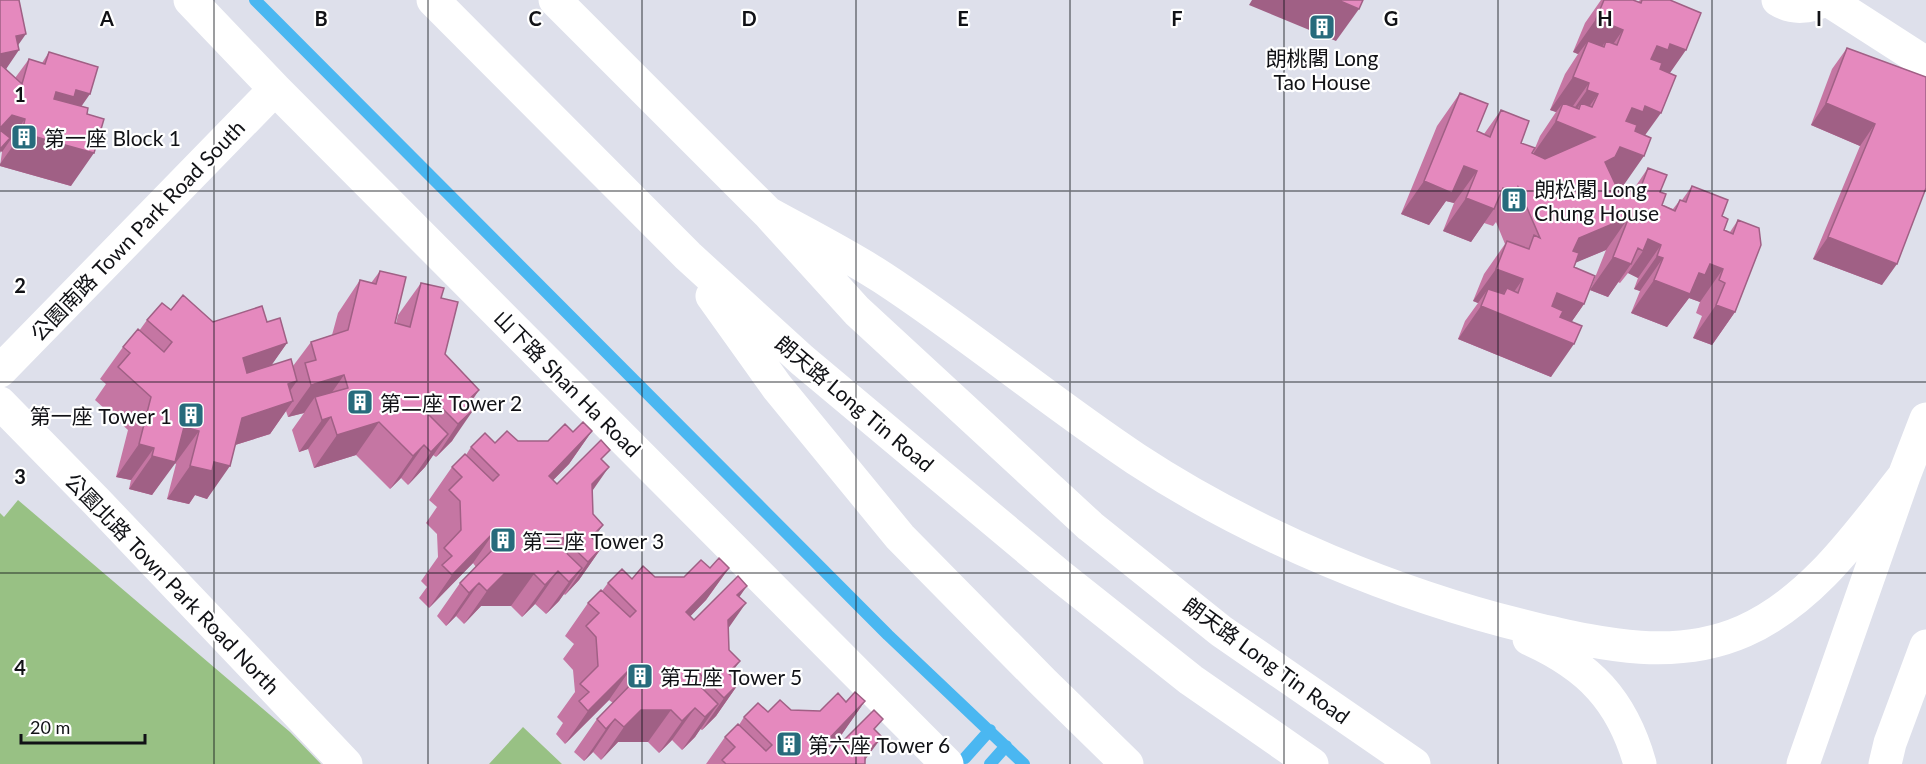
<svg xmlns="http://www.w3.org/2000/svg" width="1926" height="764" viewBox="0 0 1926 764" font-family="Lato,'Noto Sans TC',sans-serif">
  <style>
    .green { fill: #98c184 }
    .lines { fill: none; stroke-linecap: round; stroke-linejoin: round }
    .stream { stroke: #4ab7f1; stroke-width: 12 }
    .street { stroke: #fff; stroke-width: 33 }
    .secondary { stroke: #fff; stroke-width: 33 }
    .primary { stroke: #fff; stroke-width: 33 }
    .wall { fill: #c576a3 }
    .shaded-wall { fill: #a06085 }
    .building { fill: #e589be; stroke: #a06085; stroke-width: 1.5 }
    .grid { fill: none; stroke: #111216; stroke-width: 1.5; stroke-opacity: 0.55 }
    .labels { text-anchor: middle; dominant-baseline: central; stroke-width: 4.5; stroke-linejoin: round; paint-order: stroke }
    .poi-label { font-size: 21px; fill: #111216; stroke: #fff; text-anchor: start }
    .street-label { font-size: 21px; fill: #111216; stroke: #fff }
    .grid-label { font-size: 20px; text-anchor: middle; font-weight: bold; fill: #111216; stroke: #fff; stroke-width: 4.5; stroke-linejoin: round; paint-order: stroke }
  </style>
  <rect width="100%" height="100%" fill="#dee0eb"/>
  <path class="green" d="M18,500L290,732L321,764H0V513L4,517Z
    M523,727L562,764H489Z"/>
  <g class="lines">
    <path class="stream" d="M255,0L888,635L1024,764
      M965,758L990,730
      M990,764L1006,746"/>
    <path class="street" d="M190,0L275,89L947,764
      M1778,0C1794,10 1809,7 1826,0
      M1828,0L1926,63
      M0,371L275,89"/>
    <path class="secondary" d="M0,403L96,501L346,764
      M1885,764L1890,743L1926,646"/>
    <path class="primary" d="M433,0L688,256L802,360L1060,576L1191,680L1312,764
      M555,0L768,213L857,311L1090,526L1221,631L1414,764
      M768,213C806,234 846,254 883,278C970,335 1050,402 1136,459C1253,536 1401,597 1536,629C1605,645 1676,661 1744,631C1813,600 1858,534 1904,476
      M712,296L777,387L900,537L1043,682L1127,764
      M1529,639C1589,666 1622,700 1640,764
      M1803,764L1904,476L1926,419"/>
  </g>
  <path class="wall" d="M0,0L18,45L6,69L15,78L29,59L42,63L49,52L82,107L71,186L0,166L2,152L1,151Z
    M1601,0H1633L1638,2L1640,0H1670V73L1645,135L1621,189L1617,187L1619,192L1633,190L1648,168L1660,192L1662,205L1673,209L1680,200H1682L1692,186L1722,216L1724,230L1730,232L1738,220L1735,312L1712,345L1693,338L1702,316L1696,313L1700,302L1689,298L1667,327L1631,313L1640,291L1634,289L1638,278L1628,273L1620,283L1618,282L1608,297L1590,290L1606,250L1576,262L1574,267L1584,304L1572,321L1551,377L1458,339L1465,321L1478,303L1473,301L1484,274L1505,244L1496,222L1493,226L1484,223L1471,242L1443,231L1454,203L1446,201L1429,225L1401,214L1437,126L1460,93L1477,131L1484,134L1501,110L1521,143L1533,153L1540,136L1556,112L1550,110L1565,74L1578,54L1573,52L1585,23Z
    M1847,48L1926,77L1882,285L1813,259L1860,146L1811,125L1832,69Z
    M380,271L395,323L396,324L398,315L421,283L441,298L445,354L479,390L470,404L452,441L436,457L433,455L425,467L408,485L401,478L390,489L356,455L314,468L308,449L299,452L292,430L304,413L288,417L286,411L270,434L235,445L207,499L195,495L189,504L167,499L176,464L174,463L152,495L129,489L131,480L116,477L128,430L95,400L106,384L100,379L123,347L139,331L147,320L171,310L213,322H267L287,343L271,365L293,366L311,342L332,335L338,313L360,280L371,283Z
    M592,431L569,464L553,480L557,484L603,461L592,491L593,514L603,525L593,539L602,547L579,580L565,595L564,594L559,601L546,614L535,604L522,617L511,606H481L464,624L456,616L446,626L437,616L460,583L476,567L473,563L429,608L419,598L427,587L421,581L438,557L437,534L426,523L437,507L429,500L452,467L466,455L471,447L495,443L518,441H548L573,432Z
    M710,568H729L706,600L690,616L694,620L739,597L728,628L730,675L739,683L716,716L702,730L700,729L695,737L682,750L672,740L659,753L648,742H618L601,760L593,752L584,761L574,752L597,719L613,703L609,700L565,744L556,734L563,723L557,717L575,692L573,670L563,659L574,644L565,636L588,603L602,591L608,583L632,579L655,577H684Z
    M865,701L842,734L827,750L830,754L875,730L865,761V764H706L725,737L739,725L744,717L768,712L791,710L820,711L846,702Z"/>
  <path class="shaded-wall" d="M1252,0H1338L1359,9L1336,41L1249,5Z
    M1596,19L1623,30L1600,63L1604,47L1606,41L1593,60L1588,41L1578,54L1573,52Z
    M26,34L14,51L19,50L0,78V54L16,36Z
    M1670,44L1686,50L1663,83L1634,78L1657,46Z
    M1573,77L1589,83L1566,116L1563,103L1556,112L1550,110Z
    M76,90L90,94L67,127L33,125L56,92Z
    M1587,90L1598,94L1575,127L1581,103L1567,124L1564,123Z
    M1826,103L1875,124L1860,146L1811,125Z
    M1645,106L1661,113L1638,145L1609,140L1632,108Z
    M12,115L25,119L2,152L1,151L0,153V128Z
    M1556,121L1595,137L1572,169L1533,154Z
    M22,133L94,153L71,186L0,166V164Z
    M1620,147L1644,156L1621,189L1599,181L1605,162Z
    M1464,166L1477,171L1454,203L1446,201L1429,225L1401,214L1424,181Z
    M1466,198L1494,209L1471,242L1443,231Z
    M1629,217L1606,250L1556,271L1579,238Z
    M1828,237L1897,264L1882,285L1813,259Z
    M1648,239L1661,245L1638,278L1628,273L1643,251Z
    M1657,256L1663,258L1640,291L1634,289Z
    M1613,257L1631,264L1608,297L1590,290Z
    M1710,264L1723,269L1700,302L1689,298L1667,327L1631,313L1654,280L1699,273Z
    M1496,269L1523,279L1500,312L1504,294L1507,288L1492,309L1488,289L1478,303L1473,301Z
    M1557,293L1584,304L1561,337L1534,326Z
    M1716,305L1735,312L1712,345L1693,338Z
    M1481,306L1574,344L1551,377L1458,339Z
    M287,343L264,376L220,391L243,358Z
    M344,375L321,408L315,397L304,413L288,417L311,385Z
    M297,381L280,405L293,401L270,434L219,450L242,418L288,384Z
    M479,390L456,422L467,401Z
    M433,399L411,432L423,409Z
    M474,409L452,441L436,457L458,424Z
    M331,417L308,449L299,452L322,420Z
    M379,422L356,455L314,468L337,435Z
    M184,427L199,431L152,495L129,489L152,456Z
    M592,431L569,464L526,508L549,476Z
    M448,434L425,467L408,485L431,452Z
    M139,444L154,448L131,480L116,477Z
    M424,445L401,478L390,489L413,456Z
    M214,462L230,466L207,499L195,495L189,504L167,499L190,466Z
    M609,467L586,500L592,484Z
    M603,525L581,556L591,537Z
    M495,531L473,563L429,608L452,575Z
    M602,547L579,580L565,595L588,562Z
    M582,568L559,601L546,614L569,582Z
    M729,568L706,600L663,645L686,612Z
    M558,571L535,604L522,617L545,585Z
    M504,574H534L511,606H481L464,624L487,591Z
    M479,583L456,616L446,626L469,593Z
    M747,586L724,619L737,595Z
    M746,603L723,636L728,620Z
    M740,661L718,692L728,673Z
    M632,667L609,700L565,744L588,711Z
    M739,683L716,716L702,730L724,698Z
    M865,701L842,734L813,764L822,746Z
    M718,704L695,737L682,750L705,717Z
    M695,708L672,740L659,753L682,721Z
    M641,710H671L648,742H618L601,760L624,727Z
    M615,719L593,752L584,761L606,729Z
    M882,737L862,764L865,754Z"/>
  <path class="building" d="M0,0H19L26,34L16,36L19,50L0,54Z
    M1338,0H1363L1359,9Z
    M1604,0H1633L1641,3L1642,0H1670L1701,13L1686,50L1670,44L1668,50L1657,46L1651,59L1662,63L1660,69L1676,76L1661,113L1645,106L1643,112L1632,108L1626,121L1637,125L1635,131L1651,138L1644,156L1620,147L1615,157L1605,162L1619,192L1629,188L1639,192L1648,168L1667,175L1660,192L1666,194L1662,205L1675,211L1680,200L1686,202L1692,186L1728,200L1722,216L1728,219L1724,230L1733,234L1738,220L1759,228L1761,245L1735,312L1716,305L1725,283L1719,280L1723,269L1710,264L1705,275L1699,273L1690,294L1654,280L1663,258L1657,256L1661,245L1648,239L1643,251L1638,248L1631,264L1613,257L1629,217L1579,238L1573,251L1579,253L1574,267L1595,276L1584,304L1557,293L1552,306L1563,311L1560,317L1582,326L1574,344L1481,306L1488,289L1504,294L1507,288L1518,293L1523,279L1496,269L1507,241L1529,249L1534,235L1540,238L1518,187L1516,194L1503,188L1494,209L1466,198L1477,171L1464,166L1452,193L1424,181L1460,93L1488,104L1477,131L1490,137L1501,110L1529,121L1521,143L1535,148L1532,153L1545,159L1595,137L1556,121L1563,103L1579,109L1581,103L1592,107L1598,94L1587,90L1589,83L1573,77L1588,41L1604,47L1606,41L1617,45L1623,30L1596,19Z
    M1847,48L1926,77V188L1897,264L1828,237L1875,124L1826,103Z
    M49,52L98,67L90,94L76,90L74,97L56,92L54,99L88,108L87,114L104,119L94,153L22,133L25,119L12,115L0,128V64L22,84L29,59L45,64Z
    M0,130L10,138L0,149Z
    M380,271L406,277L395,323L410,327L421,283L444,288L441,298L458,302L445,354L479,390L467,401L474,409L458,424L433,399L423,409L448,434L431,452L424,445L413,456L379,422L337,435L331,417L322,420L315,397L348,388L344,375L311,385L305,363L316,360L311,342L348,330L360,280L376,284Z
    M183,295L213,322L262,306L267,322L280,318L287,343L243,358L247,373L291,359L297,381L288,384L293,401L242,418L230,466L214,462L212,471L190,466L199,431L184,427L175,462L152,456L154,448L139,444L151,397L118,367L130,353L123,347L138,329L164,352L172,342L147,320L162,303L171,310Z
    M583,422L592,431L549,476L557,484L601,440L610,450L601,459L609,467L592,484L593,514L603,525L591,537L602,547L588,562L559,534L553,540L582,568L569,582L558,571L545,585L534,574H504L487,591L479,583L469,593L460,583L503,539L495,531L452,575L442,565L452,556L444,548L461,530L460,501L449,490L462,477L452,467L465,454L493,481L499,475L471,447L485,433L495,443L507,431L518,441H548L565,424L573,432Z
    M719,558L729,568L686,612L694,620L738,576L747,586L737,595L746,603L728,620L729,650L740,661L728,673L739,683L724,698L696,670L690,676L718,704L705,717L695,708L682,721L671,710H641L624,727L615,719L606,729L597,719L640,675L632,667L588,711L579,701L589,692L580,684L598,666L596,637L586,626L599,613L588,603L601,590L630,617L636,611L608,583L622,569L632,579L643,566L655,577H684L701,560L710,568Z
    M855,692L865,701L822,746L830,754L874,710L883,719L874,729L882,737L865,754V764H726L722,760L735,747L725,737L738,724L766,751L772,745L744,717L758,703L768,712L780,700L791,710L820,711L838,693L846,702Z"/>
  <path class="grid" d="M214,0V764M428,0V764M642,0V764M856,0V764M1070,0V764M1284,0V764M1498,0V764M1712,0V764M0,191H1926M0,382H1926M0,573H1926"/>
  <defs>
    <symbol id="building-square" viewBox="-11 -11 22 22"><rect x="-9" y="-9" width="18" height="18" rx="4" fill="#276b7c" stroke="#fff"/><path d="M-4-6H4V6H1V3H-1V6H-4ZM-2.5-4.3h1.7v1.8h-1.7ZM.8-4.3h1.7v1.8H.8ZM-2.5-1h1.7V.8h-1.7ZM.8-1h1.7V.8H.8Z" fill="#fff"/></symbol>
  </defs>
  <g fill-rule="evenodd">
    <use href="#building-square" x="1307" y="12" width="30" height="30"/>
    <use href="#building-square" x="9" y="122" width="30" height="30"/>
    <use href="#building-square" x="1499" y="185" width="30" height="30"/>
    <use href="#building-square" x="345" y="387" width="30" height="30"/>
    <use href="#building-square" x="176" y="400" width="30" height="30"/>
    <use href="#building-square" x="488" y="525" width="30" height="30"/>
    <use href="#building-square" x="625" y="661" width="30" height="30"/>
    <use href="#building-square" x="774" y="729" width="30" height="30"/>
  </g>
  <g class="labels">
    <g class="poi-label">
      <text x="1322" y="57" text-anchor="middle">朗桃閣 Long<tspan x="1322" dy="24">Tao House</tspan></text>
      <text x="44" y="137">第一座 Block 1</text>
      <text x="1534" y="188">朗松閣 Long<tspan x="1534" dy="24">Chung House</tspan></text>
      <text x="380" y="402">第二座 Tower 2</text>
      <text x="172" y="415" text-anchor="end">第一座 Tower 1</text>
      <text x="522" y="540">第三座 Tower 3</text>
      <text x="660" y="676">第五座 Tower 5</text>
      <text x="808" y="744">第六座 Tower 6</text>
    </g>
    <g class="street-label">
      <text transform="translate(137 230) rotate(-46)">公園南路 Town Park Road South</text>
      <text transform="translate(568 383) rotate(45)">山下路 Shan Ha Road</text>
      <text transform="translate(855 403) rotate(40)">朗天路 Long Tin Road</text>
      <text transform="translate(173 583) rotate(46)">公園北路 Town Park Road North</text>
      <text transform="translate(1267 660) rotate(36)">朗天路 Long Tin Road</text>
    </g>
  </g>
  <g class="grid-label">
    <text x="107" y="26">A</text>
    <text x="321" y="26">B</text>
    <text x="535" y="26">C</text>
    <text x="749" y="26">D</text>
    <text x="963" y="26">E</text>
    <text x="1177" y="26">F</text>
    <text x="1391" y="26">G</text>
    <text x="1605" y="26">H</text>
    <text x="1819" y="26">I</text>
    <text x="20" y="102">1</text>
    <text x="20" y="293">2</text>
    <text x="20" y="484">3</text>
    <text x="20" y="675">4</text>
  </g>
  <path d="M21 734v9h124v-9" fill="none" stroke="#111216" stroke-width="3"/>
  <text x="30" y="734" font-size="18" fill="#111216" stroke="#ffffff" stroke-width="4.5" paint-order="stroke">20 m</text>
</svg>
